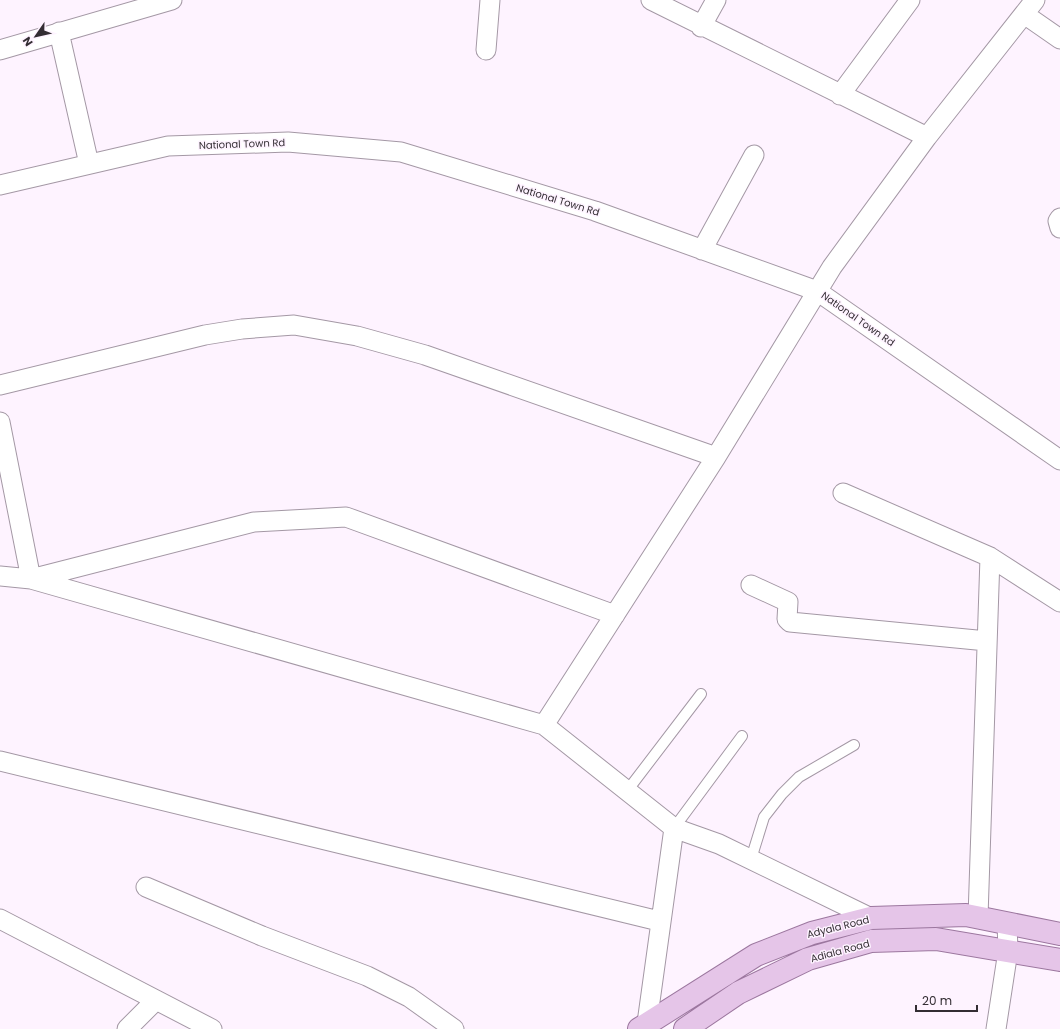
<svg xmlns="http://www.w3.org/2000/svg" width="1060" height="1029" viewBox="0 0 1060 1029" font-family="Poppins,sans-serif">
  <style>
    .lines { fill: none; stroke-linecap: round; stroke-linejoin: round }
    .lane-casing { stroke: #a498a5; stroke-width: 12 }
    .street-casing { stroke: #a498a5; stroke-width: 21 }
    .primary-casing { stroke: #9c779f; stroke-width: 24 }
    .lane { stroke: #fff; stroke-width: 10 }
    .street { stroke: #fff; stroke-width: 19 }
    .primary { stroke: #e5c5e8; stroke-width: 22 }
    .labels { text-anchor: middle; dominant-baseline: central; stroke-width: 3; stroke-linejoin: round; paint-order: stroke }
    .street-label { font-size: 10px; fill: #332d33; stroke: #fef3ff }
  </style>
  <rect width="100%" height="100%" fill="#fef3ff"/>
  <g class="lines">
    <defs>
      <path id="lane" d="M627,791L701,694
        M674,828L742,736
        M751,859L764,817L782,794L799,777L854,745"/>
      <path id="street" d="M651,0L927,137
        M1024,14L1060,39
        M701,27L716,0
        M59,32L89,164
        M0,50L172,0
        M486,50L490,0
        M840,95L910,0
        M0,185L168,146L288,142L401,152L595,211L817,291L1060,460
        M1060,218L1058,221L1060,228
        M702,250L754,155
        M0,385L205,335L242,329L294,325L357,336L425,355L716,457
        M0,422L31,579
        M843,493L990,557L1060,602
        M0,576L31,579L544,725
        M31,579L254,522L346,517L615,615
        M751,585L788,602L787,619L790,622L987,641
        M0,761L659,921
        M146,887L262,936L367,976L409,997L454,1029
        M978,917L990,557
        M871,918L719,844L674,828L544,725L716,457L832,267L927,137L1035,0
        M0,919L212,1029
        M647,1023L674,828
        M127,1029L156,1000
        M996,1029L1008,951L1007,923"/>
      <path id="primary" d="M639,1029L756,955L812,933L871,918L966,915L1060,934
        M685,1029L738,993L808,959L871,941L936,939L1060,960"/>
    </defs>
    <use href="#lane" class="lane-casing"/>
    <use href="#street" class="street-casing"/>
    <use href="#primary" class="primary-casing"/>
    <use href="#lane" class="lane"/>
    <use href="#street" class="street"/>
    <use href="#primary" class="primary"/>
  </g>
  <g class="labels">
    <g class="street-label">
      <text transform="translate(242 144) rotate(-2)">National Town Rd</text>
      <text transform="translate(558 200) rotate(17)">National Town Rd</text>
      <text transform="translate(858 319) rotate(35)">National Town Rd</text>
      <text transform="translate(838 927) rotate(-14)">Adyala Road</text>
      <text transform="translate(840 951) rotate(-15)">Adiala Road</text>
    </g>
  </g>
  <g transform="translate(36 36) rotate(236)" stroke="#fef3ff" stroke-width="3" paint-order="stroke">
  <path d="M0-3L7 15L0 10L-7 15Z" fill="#332d33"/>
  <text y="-6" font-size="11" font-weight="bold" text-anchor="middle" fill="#332d33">N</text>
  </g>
  <path d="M916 1005v6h61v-6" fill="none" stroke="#332d33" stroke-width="2"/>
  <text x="922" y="1005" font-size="12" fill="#332d33" stroke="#fef3ff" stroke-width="3" paint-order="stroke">20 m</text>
</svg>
